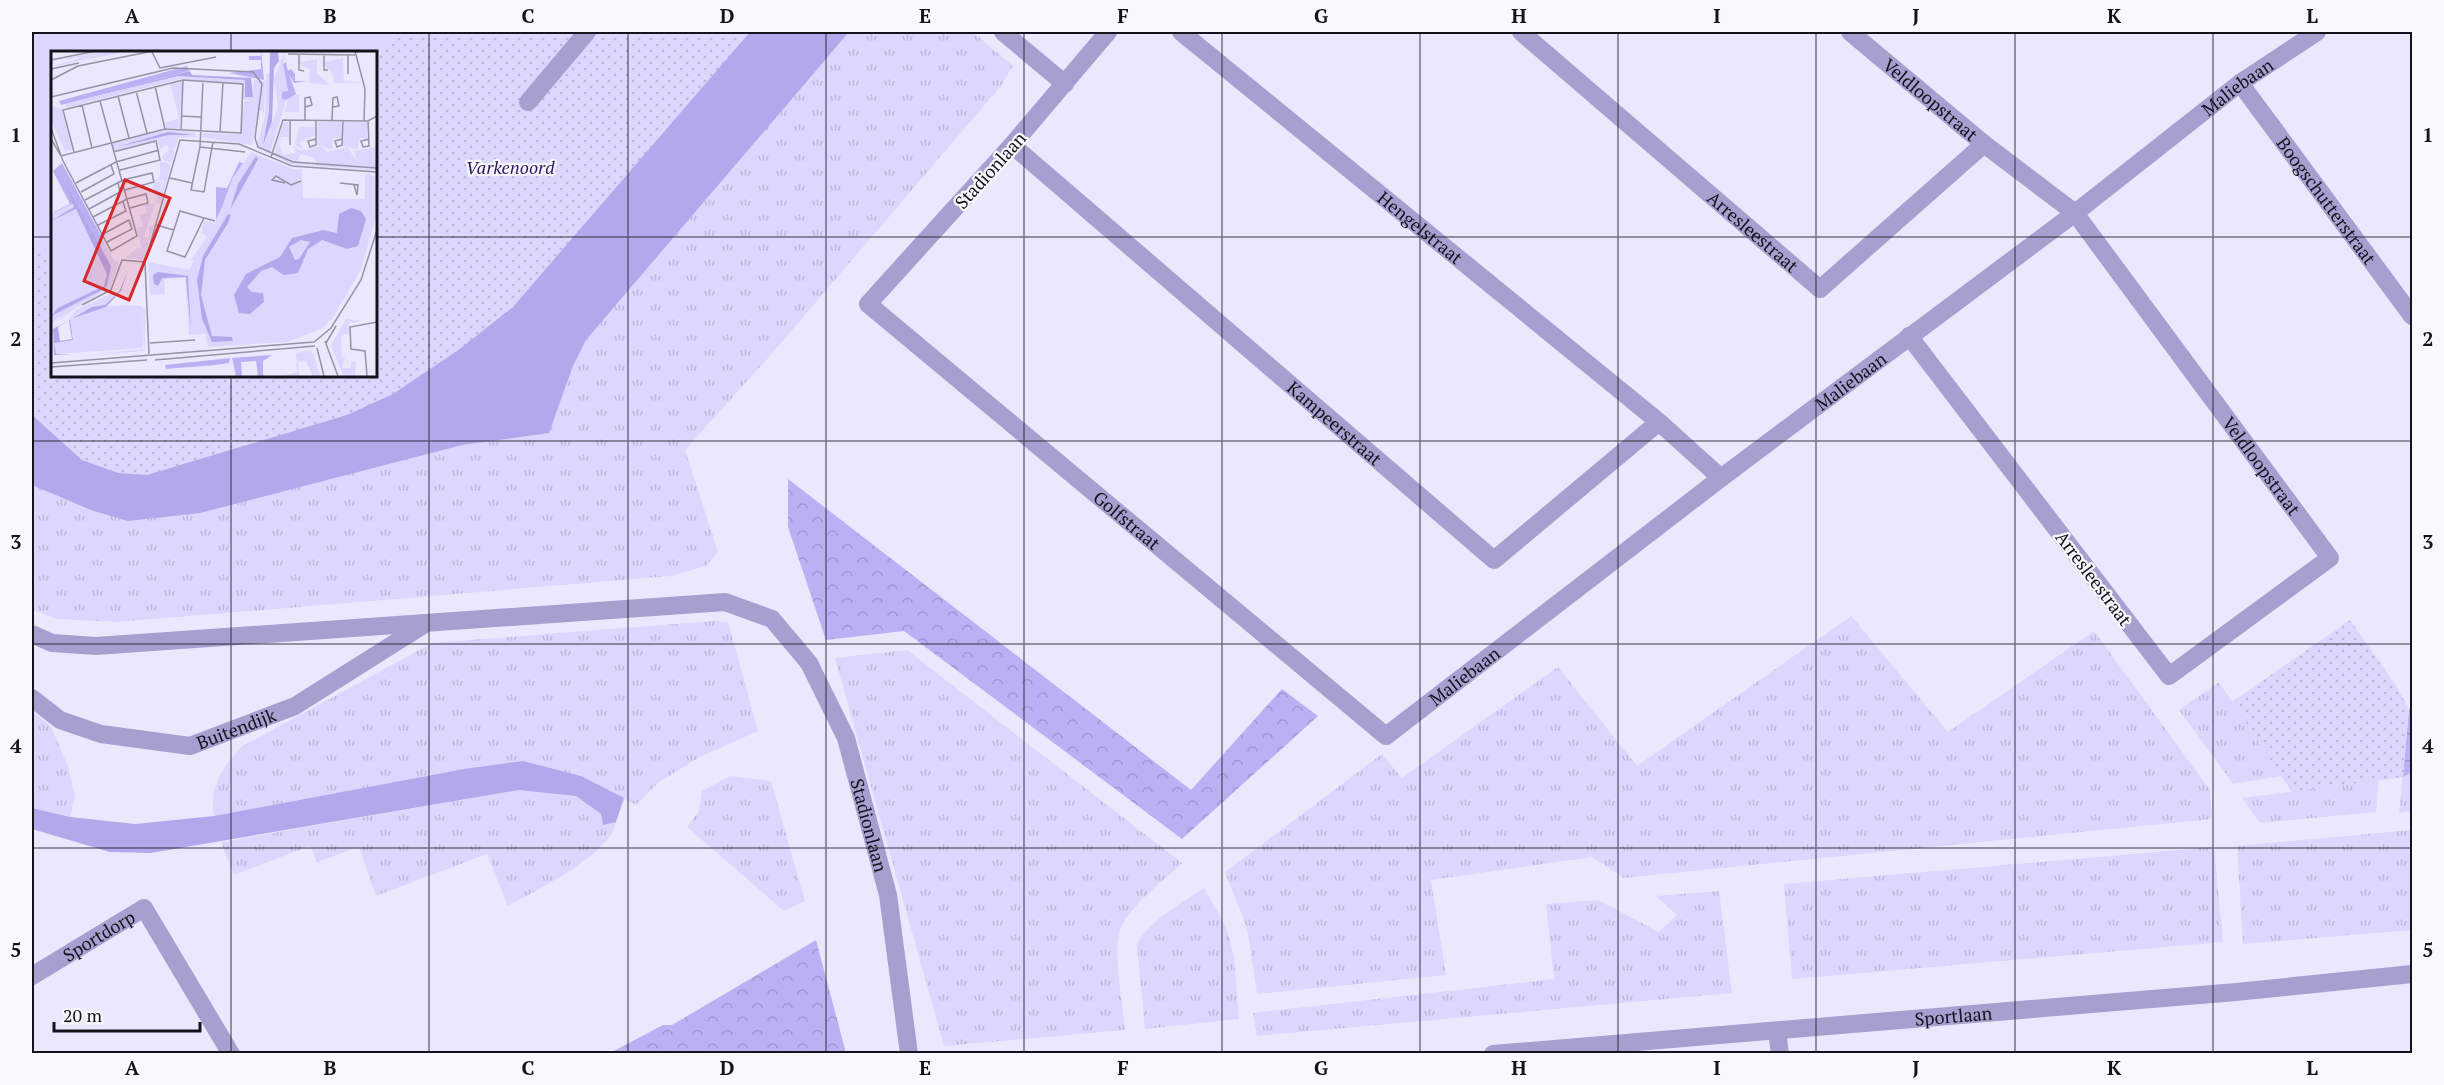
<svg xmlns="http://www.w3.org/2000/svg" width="2444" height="1085" viewBox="0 0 2444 1085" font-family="'PT Serif',serif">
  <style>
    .grass { fill: url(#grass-tufts) }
    .forest { fill: url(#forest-crowns) }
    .park { fill: url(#park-dots); fill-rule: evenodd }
    .pitch { fill: #dcd7fe }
    .water { fill: #b2a8eb }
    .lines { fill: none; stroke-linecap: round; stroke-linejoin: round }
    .service { stroke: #a6a0d0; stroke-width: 18 }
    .minor { stroke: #a6a0d0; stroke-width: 18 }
    .tertiary { stroke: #a6a0d0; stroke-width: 18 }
    .grid { fill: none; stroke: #14131c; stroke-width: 1.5; stroke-opacity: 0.55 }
    .labels { text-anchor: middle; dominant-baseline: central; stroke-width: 4.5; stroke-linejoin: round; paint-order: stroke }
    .street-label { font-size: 18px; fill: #14131c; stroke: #f8f8fd }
    .park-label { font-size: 18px; font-style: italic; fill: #2e1662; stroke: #f8f8fd }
    .inset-road { fill: none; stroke: #9593a4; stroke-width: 1.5 }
    .view { fill: #d62828; fill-opacity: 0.15; stroke: #d62828; stroke-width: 3 }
    .inset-edge { fill: none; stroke: #14131c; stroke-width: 3 }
    .neatline { fill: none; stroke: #14131c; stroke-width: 2 }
    .grid-label { font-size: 20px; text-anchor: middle; font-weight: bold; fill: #14131c }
  </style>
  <defs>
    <pattern id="grass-tufts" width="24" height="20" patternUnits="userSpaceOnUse" patternTransform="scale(1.5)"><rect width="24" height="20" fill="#dcd7fe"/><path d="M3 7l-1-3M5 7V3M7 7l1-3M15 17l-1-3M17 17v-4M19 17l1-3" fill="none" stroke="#bcb8d9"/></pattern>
    <pattern id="forest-crowns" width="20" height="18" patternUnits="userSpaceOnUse" patternTransform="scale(1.5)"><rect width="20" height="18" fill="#bab1f4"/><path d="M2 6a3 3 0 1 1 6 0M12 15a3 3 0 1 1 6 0" fill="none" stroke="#9f97d1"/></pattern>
    <pattern id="park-dots" width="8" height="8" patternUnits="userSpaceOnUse" patternTransform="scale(1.5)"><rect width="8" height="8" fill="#dcd7fe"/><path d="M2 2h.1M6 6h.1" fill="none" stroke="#bcb8d9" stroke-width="1.8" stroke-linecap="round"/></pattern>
  </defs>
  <rect width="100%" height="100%" fill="#ebe8fe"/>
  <path class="grass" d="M849,32H973L1013,66L1000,87L769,357L685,450L718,552L706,566L671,576L118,622L57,619L32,610V464L462,445L549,433L573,366L586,340Z
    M1851,616L1948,732L2094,631L2210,790L2212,819L1624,878L1592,857L1431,880L1446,975L1257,994L1247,928L1225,872L1382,754L1402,778L1558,667L1637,766Z
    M713,621L728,622L758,731L700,757L659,782L636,805L581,776L464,769L214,816C209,787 222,768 241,747L432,643Z
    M907,650L1182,863C1166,878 1129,908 1121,927C1112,950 1123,1004 1125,1030L944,1046L835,658Z
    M2219,682L2282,776L2233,784L2179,710Z
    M2409,709H2412V811L2399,813Z
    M32,711L51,727L68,766L75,796L70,817L32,808Z
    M730,776L771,781L805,901L784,911L687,827L699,811L702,791Z
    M2379,780L2376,812L2260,823L2242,798Z
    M519,790L576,796L601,814L603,824L616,822C611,855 536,890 508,906L487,854L376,896L359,847L317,862L310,846L234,875L221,842Z
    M2412,830V930L2243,944L2237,846Z
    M2214,847L2223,942L1792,979L1784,884Z
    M1204,888L1226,927L1234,956L1239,1019L1145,1029L1137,946C1143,924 1185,901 1204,888Z
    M1719,891L1732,993L1257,1036L1253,1013L1554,979L1546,904L1598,900L1659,932L1677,915L1656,896Z"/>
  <path class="forest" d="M788,479L1191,790L1282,689L1318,716L1182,839L904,631L826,640L788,527Z
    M2409,709H2412V772L2403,777Z
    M816,940L846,1053H610L663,1025H672Z"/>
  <path class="park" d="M32,32H793L497,405L142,497L32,448ZM52,52H375V375H52Z
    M2350,620L2395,684L2409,709L2403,777L2292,792L2232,702Z"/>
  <path class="pitch" d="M32,32H399L375,60V52H52V256L32,238Z"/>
  <path class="water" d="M750,32H849L586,340L573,366L549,433L462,445L200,513L128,521L91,510L32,485V415L82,460L118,473L147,475L347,415L393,394L457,351L513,307Z
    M523,761L581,776L624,798L616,822L603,825L601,814L576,796L519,790L151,853L110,852L32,829V808L70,817L135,824L214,816L464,769Z"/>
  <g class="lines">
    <g class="service">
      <path d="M1003,32L1065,84"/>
      <path d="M528,102L587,32"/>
      <path id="s1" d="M32,698L60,720L101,734L190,746L295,706L425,624"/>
      <path id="s2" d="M32,976L144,908L231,1054"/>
    </g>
    <g class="minor">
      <path id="s3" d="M1108,32L1012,145L868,304L1386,736L1721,478L2075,213L2240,83L2317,32"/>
      <path id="s4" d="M1181,32L1659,422L1721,478"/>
      <path id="s5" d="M1521,32L1820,289L1984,144"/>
      <path id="s6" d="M1850,32L1984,144L2075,213L2330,558L2169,676L1909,336"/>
      <path id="s7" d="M2240,83L2412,316"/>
      <path id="s8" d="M1012,145L1494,560L1659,422"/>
      <path id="s9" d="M32,634L52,643L96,646L725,602L772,619L809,663L846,738L888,895L909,1054"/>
      <path d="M1777,1031L1780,1054"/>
    </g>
    <path class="tertiary" id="s10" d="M1493,1054L2236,992L2412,974"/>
  </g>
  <path class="grid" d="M231,32V52M429,32V1054M628,32V1054M826,32V1054M1024,32V1054M1222,32V1054M1420,32V1054M1618,32V1054M1816,32V1054M2015,32V1054M2213,32V1054M32,237H52M375,237H2412M231,375V1054M32,441H2412M32,644H2412M32,848H2412"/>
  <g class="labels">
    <g class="street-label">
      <text stroke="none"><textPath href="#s3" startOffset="2108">Maliebaan</textPath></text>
      <text stroke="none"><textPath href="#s6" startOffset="105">Veldloopstraat</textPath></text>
      <text transform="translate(990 170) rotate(-48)">Stadionlaan</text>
      <text stroke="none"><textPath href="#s7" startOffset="146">Boogschutterstraat</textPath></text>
      <text stroke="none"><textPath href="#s4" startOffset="309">Hengelstraat</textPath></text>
      <text stroke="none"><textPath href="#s5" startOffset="306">Arresleestraat</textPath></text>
      <text stroke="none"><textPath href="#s3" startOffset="1622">Maliebaan</textPath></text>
      <text stroke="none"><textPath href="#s8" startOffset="426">Kampeerstraat</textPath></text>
      <text stroke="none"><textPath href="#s6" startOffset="603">Veldloopstraat</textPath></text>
      <text stroke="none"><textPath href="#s3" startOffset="700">Golfstraat</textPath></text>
      <text transform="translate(2094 578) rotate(53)">Arresleestraat</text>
      <text stroke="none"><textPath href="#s3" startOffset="1136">Maliebaan</textPath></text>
      <text stroke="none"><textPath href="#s1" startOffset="218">Buitendijk</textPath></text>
      <text stroke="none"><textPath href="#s9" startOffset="978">Stadionlaan</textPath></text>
      <text stroke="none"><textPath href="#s2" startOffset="78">Sportdorp</textPath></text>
      <text stroke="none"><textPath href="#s10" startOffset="462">Sportlaan</textPath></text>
    </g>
    <g class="park-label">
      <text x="510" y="167">Varkenoord</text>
    </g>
  </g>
  <g transform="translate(51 51)">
    <rect width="326" height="326" fill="#ebe8fe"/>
    <path d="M52,0H78L0,16L33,6L6,9ZM227,0H235L232,13L237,41L231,48L235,49L219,103L205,96L214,66L215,23L219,22L218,55L213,93L227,56L223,28L233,2ZM249,6L250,11L266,8V22L278,34L258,32L259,18L249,14ZM274,7L275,11L292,7L293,30L311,32H283L282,23L274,15ZM127,25L194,29L201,47L203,29L214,30L213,61L204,59L207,61L201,94L151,86L152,82L189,83L193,50L201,49L192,48L194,34L129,28L16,57L14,53ZM132,31L128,77H115L114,72L128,67L119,32ZM248,43V61H233L238,46ZM0,55L11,58L21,99L14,100L0,70ZM237,71L238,86H230L228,93L232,104L244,102L243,95L250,100L270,95L277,101L296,96L305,109L303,100L325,96V119L264,115L266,111L261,106L250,103L246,110L263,115L240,113L223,105L232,72ZM267,71H291L290,87H282L281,98L266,94ZM293,71H316V87H308L307,98L292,95ZM248,76H263L264,84L249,91L251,99L244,93ZM114,79L142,81L146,86H128L124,97L118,99L124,98L121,112L112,109L111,105L118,99L116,94L109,98L106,89L63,100L61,92ZM109,110L120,113L109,153L105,152L107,145L102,142V132L111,130L108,142L114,129L104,130L109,125ZM104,152L93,186L98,187V174L103,175L92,209L74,207L88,196L91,199L86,177L92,175L89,164L96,162L94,154ZM153,170L164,172L144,210L136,208H141L156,185L150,182ZM52,189L63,209L68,211L60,236L0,272V265L7,259L57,229L60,215L46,192ZM64,241H68L54,255L41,256L17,268L26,258L1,273L14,264ZM94,257V300L26,305L93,298L91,258ZM295,268L311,270L298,272V282L290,285L291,306H294L291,317H300V311L305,310L304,325H292L280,294ZM260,299L262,303L249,304L262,303L269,325H261L255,310L247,311L248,325H232L246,321L245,302Z" fill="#dcd7fe"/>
    <path d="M210,0L213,29L178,22L210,18V9H198V5H210ZM235,11L237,20L240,18L244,23V30H256L243,32L238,23L245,43L235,49L231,48V41L237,40L232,13ZM136,15L138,20L10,54L8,50ZM188,111L192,112L165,169V136L176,137ZM11,112L52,188L46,191L8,120L23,155L4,164L3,161L19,153L2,120ZM221,304L212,310V325H207L205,310L190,311L191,325H185L181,307ZM179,307L178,312L165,314L115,318L114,314Z" fill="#bab1f4"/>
    <path d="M200,101L242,118H251L252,147L314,148V122L325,126V165L310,219L281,268L270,278L236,291L157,296L154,283L138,284L134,227L113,228L114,243L99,244L97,211L138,219L167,167L181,128ZM23,152L58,217L56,233L0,262V163ZM73,254L91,255L92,297L5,303L3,291L22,288L19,268L41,257Z" fill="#dcd7fe"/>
    <path d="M24,164L39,193L20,202L5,174ZM0,179L14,205L0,213ZM34,201L49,230L30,240L15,211ZM2,218L17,247L0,256V219ZM86,259L89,293L67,294L64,260ZM58,274L59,295L27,297L26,276Z" fill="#dcd7fe"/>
    <path d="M219,0H227L228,10L223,17L221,71L212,94L218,60ZM139,20L141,24L200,27L202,46H194V29L127,25L16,52ZM117,81L143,84H118L66,96ZM205,105L207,108L179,159L187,133ZM8,120L60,215L56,234L53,238L0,265L7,257L53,235L56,223L25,158L0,170L23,156ZM300,157L310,160L315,168L307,195L296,198L271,189L257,198L247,222L233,224L221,216L210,220L196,236L201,241L212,242L213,251L199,263L188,262L183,244L195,223L229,206L241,187L272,179L286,182L288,163ZM250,189L259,191L248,208L244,209L238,196ZM177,163L180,164L177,172L154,209L150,244L161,285L181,286L182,290L161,291L151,268L146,229L152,205ZM77,219L70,240L55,256L19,268L22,289L3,292L5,303H23L3,304L2,278L41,256L54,254L68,241ZM18,269L21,288L9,290L7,276ZM107,221L137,225L140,282L135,226L111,227L107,235L103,233L102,224Z" fill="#b2a8eb" fill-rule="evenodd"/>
    <path class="inset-road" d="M304,0L314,38L313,70M101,1L109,17L165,6M237,3L304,4M248,3V19L253,20M273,4V19H277M0,9L45,0M0,18L28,12M297,23V4M0,29L27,15L102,0M152,30L149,96L140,139L153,141L162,91M104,35L114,78M85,40L96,82M67,45L78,87M0,46L122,17L202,21L211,33L204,87L207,96L242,111L326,117M31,54L41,97M130,65L150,66M254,69V47L259,46L261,54L254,56M281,69L282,47L286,46L288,55L282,56M317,70L318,95L312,96L310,90L318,88M0,77L12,110L60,200L86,185L49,50M130,79L132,29M169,81L172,31M0,88L10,105L60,92L114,78L190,82L192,33L132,29L12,59L23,101M265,88L257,90L259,96L265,94V69M291,88L284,90L286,96L291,94L292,70M239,94V69M149,96L194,101M62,101L105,90L109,109L69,119M220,106L232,69L317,70L326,65M119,127L141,132M25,132L65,111L108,99M234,132L221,129L225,125L240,134L250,130M289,132L307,134L306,144L303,134M30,141L63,123L60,114M34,149L72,129L101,122L103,131L74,139M38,158L69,141L67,132M42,166L76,148L95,143L97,152L79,157M153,167L134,206L116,200L129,160L153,167L164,170M47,174L75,160L72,151M105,174L123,179M52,183L78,169M56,191L81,178L78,169M326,243V267M31,254L60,239L71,209L94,211M274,290L287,325M99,292L144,289M275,292L285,275M266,297L273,325M98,303L94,211L129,89L188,93L241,115L326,121M104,309L264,295M0,312L263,291L280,277L310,229L326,179M0,316L96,309M316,325L314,300L300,298L299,276L326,271"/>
    <path class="view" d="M74,129L119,147L78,249L33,230Z"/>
    <rect width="326" height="326" class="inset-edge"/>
  </g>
  <rect width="2444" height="1085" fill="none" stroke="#f8f8fd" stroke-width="66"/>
  <path d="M54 1022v9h146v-9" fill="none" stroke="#14131c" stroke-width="3"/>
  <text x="63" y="1022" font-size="18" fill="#14131c" stroke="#f8f8fd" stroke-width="4.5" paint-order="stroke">20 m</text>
  <rect x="33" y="33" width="2378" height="1019" class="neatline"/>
  <g class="grid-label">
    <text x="132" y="23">A</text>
    <text x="330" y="23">B</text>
    <text x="528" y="23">C</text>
    <text x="727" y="23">D</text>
    <text x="925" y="23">E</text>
    <text x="1123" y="23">F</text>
    <text x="1321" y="23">G</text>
    <text x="1519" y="23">H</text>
    <text x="1717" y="23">I</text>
    <text x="1916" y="23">J</text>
    <text x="2114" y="23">K</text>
    <text x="2312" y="23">L</text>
    <text x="16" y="142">1</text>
    <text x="2428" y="142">1</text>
    <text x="16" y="346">2</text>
    <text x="2428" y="346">2</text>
    <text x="16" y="549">3</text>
    <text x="2428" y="549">3</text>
    <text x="16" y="753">4</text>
    <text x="2428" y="753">4</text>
    <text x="16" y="957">5</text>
    <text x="2428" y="957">5</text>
    <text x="132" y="1075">A</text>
    <text x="330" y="1075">B</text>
    <text x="528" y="1075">C</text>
    <text x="727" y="1075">D</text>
    <text x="925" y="1075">E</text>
    <text x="1123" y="1075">F</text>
    <text x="1321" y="1075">G</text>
    <text x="1519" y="1075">H</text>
    <text x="1717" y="1075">I</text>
    <text x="1916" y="1075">J</text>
    <text x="2114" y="1075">K</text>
    <text x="2312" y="1075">L</text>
  </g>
</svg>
